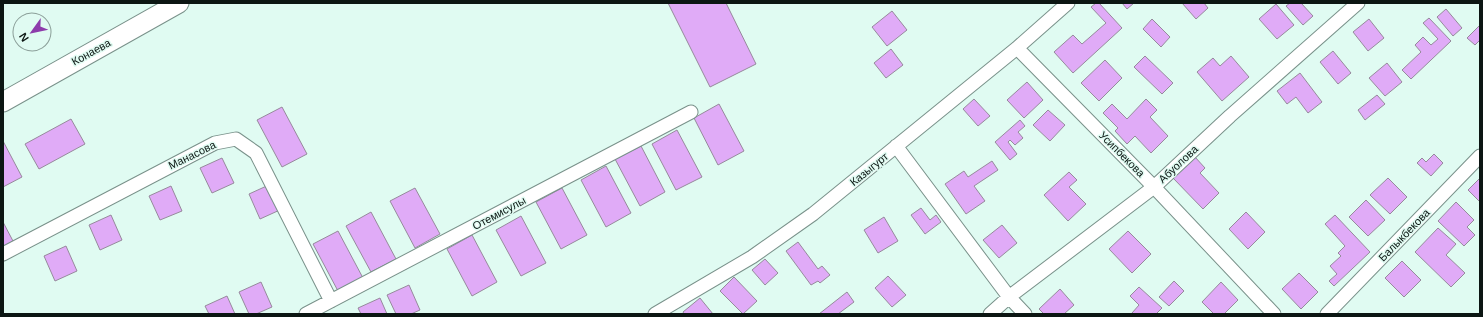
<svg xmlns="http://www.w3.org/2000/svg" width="1483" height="317" viewBox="0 0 1483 317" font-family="Helvetica,sans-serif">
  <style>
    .building { fill: #e0abf7; stroke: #968a9c }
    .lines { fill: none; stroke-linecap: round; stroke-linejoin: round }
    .minor-casing { stroke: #79918a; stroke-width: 15 }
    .secondary-casing { stroke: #79918a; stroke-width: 21 }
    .minor { stroke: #fff; stroke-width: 13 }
    .secondary { stroke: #fff; stroke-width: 19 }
    .labels { text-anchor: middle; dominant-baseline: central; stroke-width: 3; stroke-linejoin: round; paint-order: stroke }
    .street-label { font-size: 11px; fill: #0c1613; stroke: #e0fbf2 }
  </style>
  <rect width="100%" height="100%" fill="#e0fbf2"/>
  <path class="building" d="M668,3H726L756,64L710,87Z
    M1096,3H1099L1122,28L1073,73L1054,52L1073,35L1082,44L1106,23L1091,7Z
    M1122,3H1134L1127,9Z
    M1182,3H1204L1208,8L1196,19Z
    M1290,3H1301L1313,16L1303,25L1286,6Z
    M1276,4L1294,25L1277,39L1259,19Z
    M1446,9L1462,28L1453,36L1437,17Z
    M892,11L907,30L887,46L872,27Z
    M1429,18L1451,41L1411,79L1402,70L1421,52L1415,45L1423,37L1431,45L1438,39L1423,23Z
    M1152,19L1170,37L1161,47L1143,29Z
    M1369,19L1384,38L1368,51L1353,32Z
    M1480,25V40L1475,45L1467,38Z
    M891,49L903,65L886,78L874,63Z
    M1333,51L1351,73L1338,84L1320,62Z
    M1145,56L1173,83L1162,94L1134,67Z
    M1231,56L1249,77L1222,101L1197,72L1213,58L1220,66Z
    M1105,60L1122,78L1099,101L1081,83Z
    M1387,63L1402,82L1385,96L1369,78Z
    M1300,73L1322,102L1308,113L1296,97L1287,104L1277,91Z
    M1027,82L1043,100L1024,118L1007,100Z
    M1377,95L1385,104L1365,120L1358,110Z
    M974,99L990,116L978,126L963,109Z
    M1146,99L1157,110L1150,117L1168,136L1151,153L1135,136L1127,144L1115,131L1118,128L1103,113L1112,104L1127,119Z
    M719,104L744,151L718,165L694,118Z
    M282,107L307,154L282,167L257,120Z
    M1048,110L1065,125L1050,141L1033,125Z
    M71,119L85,144L39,169L25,144Z
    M1020,120L1025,126L1018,132L1023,138L1015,145L1010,140L1008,142L1017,154L1010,160L995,142Z
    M677,130L702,177L676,190L652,144Z
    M3,141L22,177L3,187Z
    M641,146L665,192L640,206L615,159Z
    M1434,154L1443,163L1431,176L1417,163L1422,158L1426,162Z
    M1195,157L1205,168L1200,173L1219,193L1203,209L1173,178Z
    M222,158L234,183L212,193L200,168Z
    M992,161L998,170L974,186L985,201L966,214L945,184L964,171L968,177Z
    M606,166L631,213L606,227L581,180Z
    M1069,172L1077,180L1069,187L1086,204L1068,221L1044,195Z
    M1388,178L1407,197L1390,214L1370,195Z
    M1480,178V202L1468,190Z
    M271,184L282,209L260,219L249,194Z
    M171,186L182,211L160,220L149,196Z
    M415,188L440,234L415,248L390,201Z
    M562,188L587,235L561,249L536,202Z
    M1366,200L1385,220L1368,236L1349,217Z
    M1456,202L1474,220L1467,227L1475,235L1464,246L1438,221Z
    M921,208L930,220L936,215L941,222L925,234L911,215Z
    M371,212L396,259L371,272L346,226Z
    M1246,212L1265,232L1248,249L1229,229Z
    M111,215L122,240L100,250L89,225Z
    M1335,215L1370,252L1334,286L1329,281L1337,274L1330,266L1341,256L1338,253L1345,246L1325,224Z
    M521,216L546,263L521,276L496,230Z
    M884,217L898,241L878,253L864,230Z
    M3,222L13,241L3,247Z
    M1002,225L1017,243L999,258L983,240Z
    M1438,228L1456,244L1446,255L1465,273L1451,287L1415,252Z
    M338,231L363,278L338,291L313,244Z
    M1128,231L1151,254L1132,273L1109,249Z
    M472,235L497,282L472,296L447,249Z
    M798,242L818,269L822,266L830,275L820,283L818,281L811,285L786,251Z
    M66,246L77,271L55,281L44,256Z
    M765,259L778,273L765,285L752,270Z
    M1402,261L1421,280L1404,297L1385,278Z
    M1299,273L1318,292L1301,309L1282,289Z
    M888,276L906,295L892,307L875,288Z
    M734,277L757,301L743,314L720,291Z
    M1174,281L1184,291L1169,306L1159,297Z
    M261,282L272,307L256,314H249L239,292Z
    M1221,282L1238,300L1224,314H1214L1202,302Z
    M409,285L420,310L411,314H396L387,295Z
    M1139,287L1162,308L1156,314H1133L1132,313L1139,305L1130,296Z
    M1060,289L1074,305L1064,314H1044L1039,309Z
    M847,292L854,302L838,314H819Z
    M227,296L235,314H209L205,306Z
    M380,298L387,314H361L358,308Z
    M700,298L713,314H684L683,312Z"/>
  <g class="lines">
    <defs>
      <path id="minor" d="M1017,48L1154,187L1274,314
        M896,146L1009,297L1025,314
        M3,254L215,143L236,139L256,153L331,301
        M306,314L691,112
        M655,314L752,257L813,214L1017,48L1068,3
        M990,314L1009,297L1154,187L1230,116L1358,3
        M1327,314L1480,156"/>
      <path id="secondary" d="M3,102L179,3"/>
    </defs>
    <use href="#minor" class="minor-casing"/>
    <use href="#secondary" class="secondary-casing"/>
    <use href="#minor" class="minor"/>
    <use href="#secondary" class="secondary"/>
  </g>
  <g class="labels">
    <g class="street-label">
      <text transform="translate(91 52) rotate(-29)">Конаева</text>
      <text transform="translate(1122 154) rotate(45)">Усипбекова</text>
      <text transform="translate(192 155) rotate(-26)">Манасова</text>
      <text transform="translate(1178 164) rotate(-43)">Абуолова</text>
      <text transform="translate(869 169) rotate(-39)">Казыгурт</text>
      <text transform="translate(499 213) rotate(-28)">Отемисулы</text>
      <text transform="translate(1404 235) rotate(-46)">Балыкбекова</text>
    </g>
  </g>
  <rect width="1483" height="317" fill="none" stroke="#0c1613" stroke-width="8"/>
  <g transform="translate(32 32) rotate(237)"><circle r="19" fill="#e0fbf2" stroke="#8b9f99"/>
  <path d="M0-3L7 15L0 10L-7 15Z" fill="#8d3cab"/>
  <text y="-6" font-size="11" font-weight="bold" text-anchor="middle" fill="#0c1613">N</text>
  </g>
</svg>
